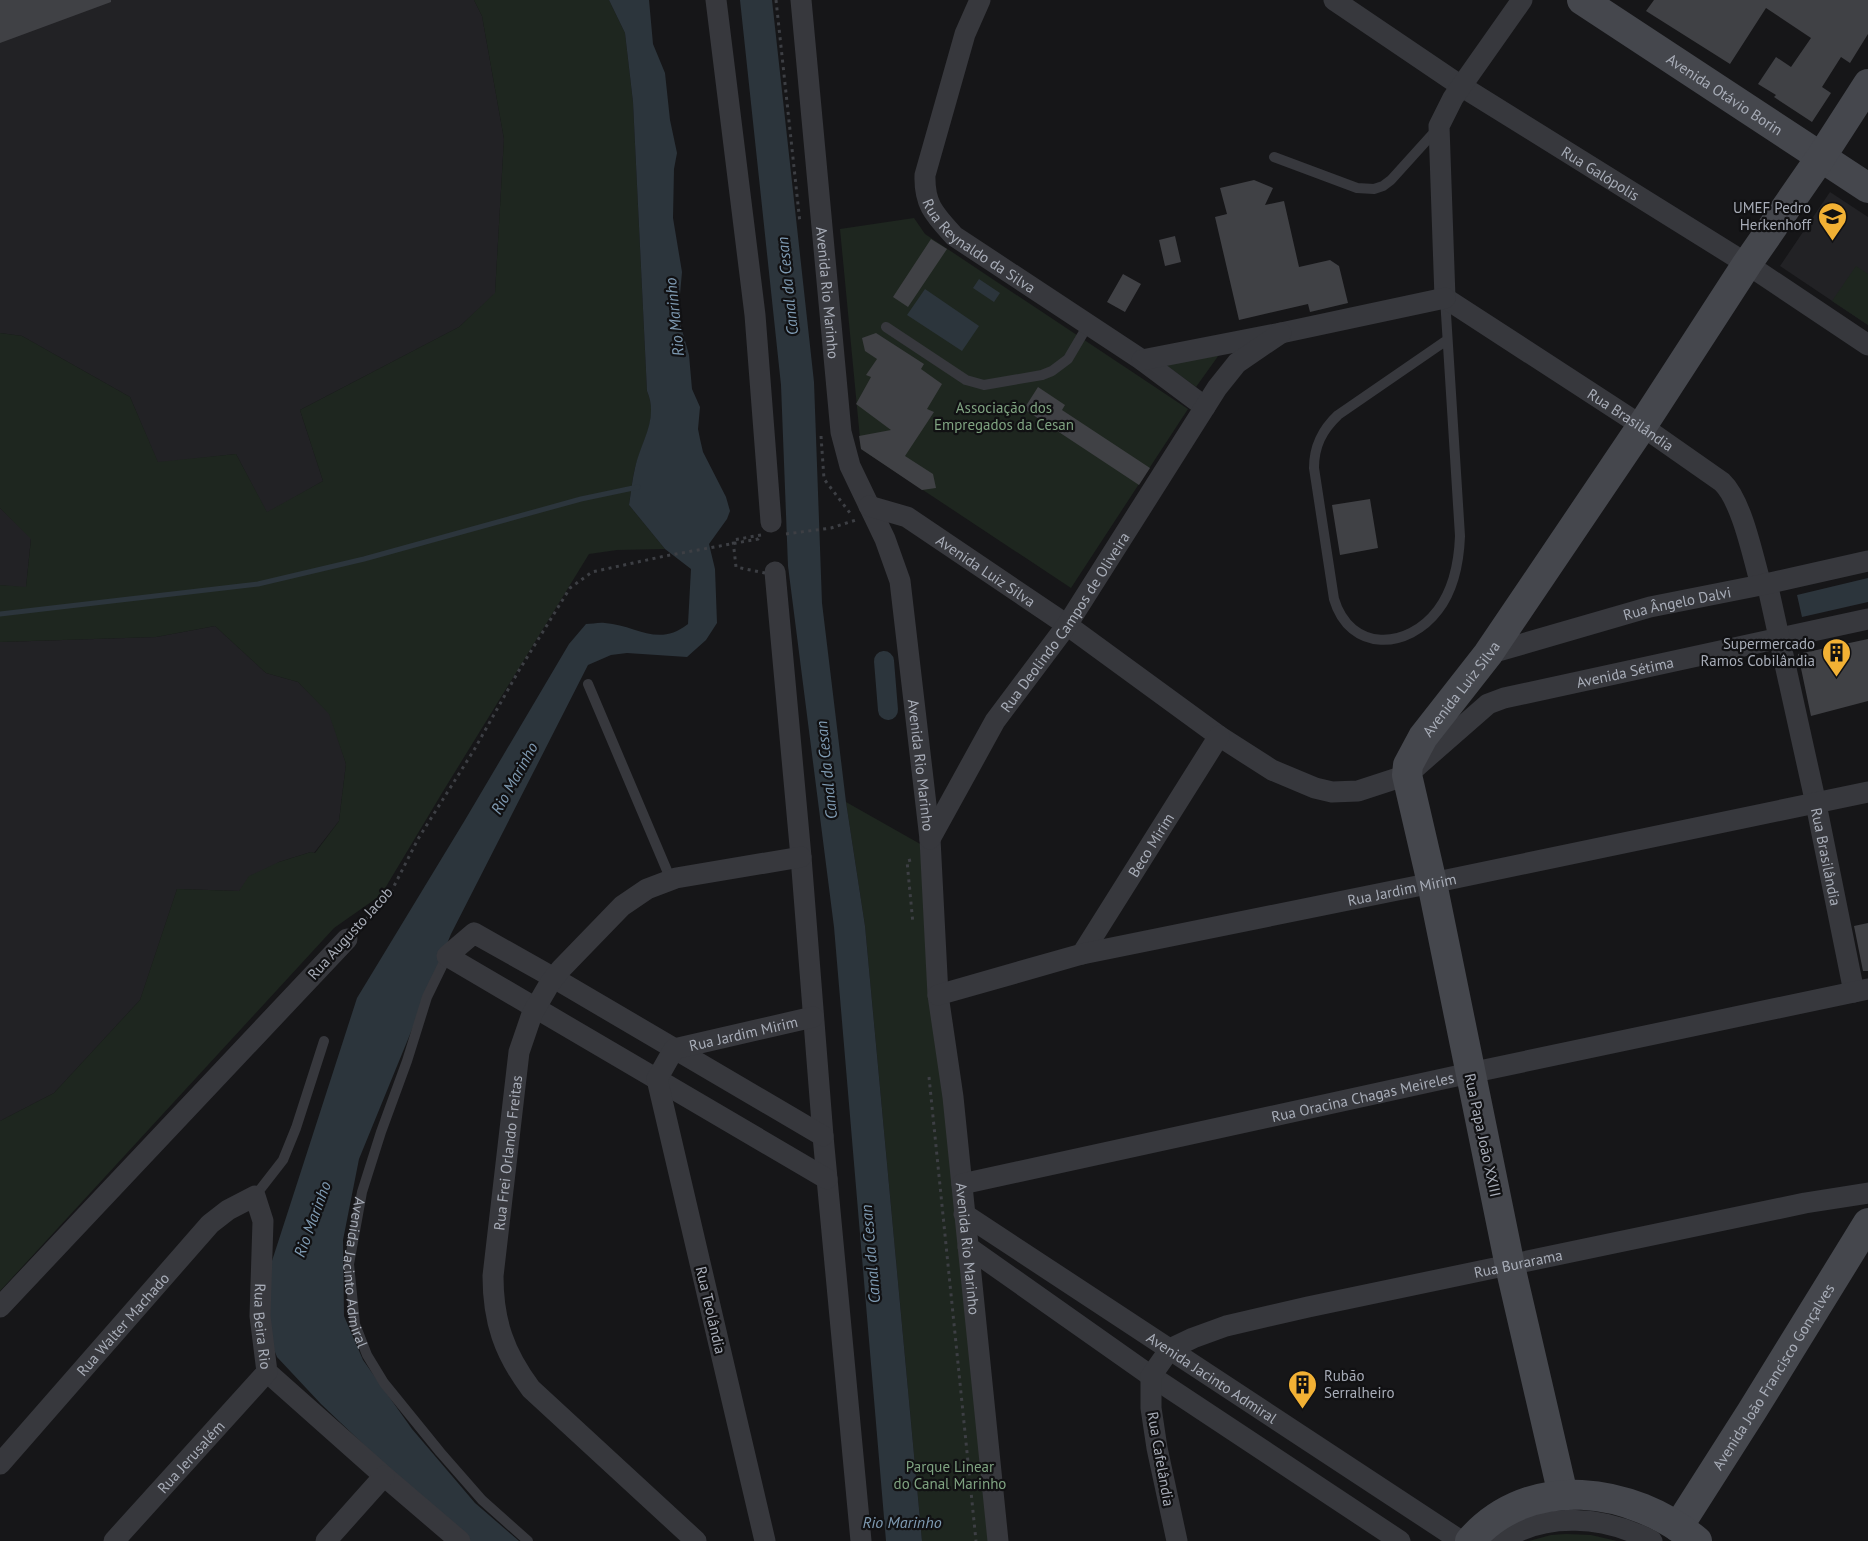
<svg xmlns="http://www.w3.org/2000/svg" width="1868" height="1541" viewBox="0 0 1868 1541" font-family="'PT Sans',sans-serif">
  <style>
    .built { fill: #222225 }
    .green { fill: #1e261f }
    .water { fill: #2c353c }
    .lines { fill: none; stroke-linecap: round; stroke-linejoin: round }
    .stream { stroke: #2c353c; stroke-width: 5 }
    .canal { stroke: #2c353c; stroke-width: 20 }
    .building { fill: #404145 }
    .path { stroke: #3d3f44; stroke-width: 3; stroke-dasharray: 3 4.5; stroke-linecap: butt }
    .lane { stroke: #37383d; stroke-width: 10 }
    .street { stroke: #37383d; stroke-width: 21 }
    .secondary { stroke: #45474d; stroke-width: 30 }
    .path-bridge { stroke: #3d3f44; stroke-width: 3; stroke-dasharray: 3 4.5; stroke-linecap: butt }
    .labels { text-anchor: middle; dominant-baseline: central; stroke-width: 4.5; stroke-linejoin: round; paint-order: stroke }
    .street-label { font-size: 15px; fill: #a8adb8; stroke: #111113 }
    .poi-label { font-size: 15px; fill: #a8adb8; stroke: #111113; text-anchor: end }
    .park-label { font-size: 15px; fill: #7fa381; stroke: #111113 }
    .water-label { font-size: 16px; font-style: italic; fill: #7f9bb3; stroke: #111113 }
  </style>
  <rect width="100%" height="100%" fill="#161618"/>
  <path class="built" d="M0,0H474L482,16L504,139L495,294L459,327L300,410L323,481L267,513L236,454L158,463L130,397L22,336L0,333Z
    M1830,192L1868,217V325L1780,266Z
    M0,508L31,538L26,588L0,585Z
    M215,626L266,673L298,682L330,714L346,764L339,821L314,853L311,852L279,862L239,891L177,889L140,1000L54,1093L0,1121V642L156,637Z"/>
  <path class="green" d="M474,0H609L625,33L633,102L647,391C659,418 642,441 635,468C632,480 631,492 629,505L665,549L617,550L589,554L442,793L381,895L334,928L0,1291V1121L54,1093L140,1000L177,889L239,891L249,876L279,862L311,852L315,853L339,821L346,764L329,714L298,682L266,673L215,626L156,637L0,642V585L26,587L31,539L0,508V333L22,336L130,397L158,462L236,454L267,512L323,481L300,410L459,327L495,293L504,139L482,16Z
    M914,218L925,234L1188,409L1071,588L861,449L840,229Z
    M1856,266L1868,274V325L1832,301Z
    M1221,352L1196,387L1166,365Z
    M846,802L922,845L990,1541H922L865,926Z
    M1566,1534L1591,1535L1617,1541H1529L1551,1535Z"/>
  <path class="water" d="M609,0H649L653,44L665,73L670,120L677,153L674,169L673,218L682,272L679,305L680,323L689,355L692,389L700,407L698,429L700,439L703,452L726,497L730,511L727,519L709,544L715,569L717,623L706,640L687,657L627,653L611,655L588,665L451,934L359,1159L343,1240L344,1316L363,1360L412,1429L475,1503L519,1541H465L321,1404L277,1357L267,1332L271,1264L357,998L465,820L569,644L586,624C592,624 599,622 605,623C636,625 658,648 688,624L691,569L665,549L629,505C631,493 632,480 635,468C641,441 659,419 647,391L633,102L625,33Z
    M740,0H772L814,382L822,603L846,802L865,926L922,1541H886L834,927L788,566L781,385Z
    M979,279L1000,293L994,302L973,288Z
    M925,289L979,326L962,351L907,315Z
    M1868,578V602L1802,617L1797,595Z"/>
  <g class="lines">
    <path class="stream" d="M0,614L258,584L364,559L581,499L638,487"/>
    <path class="canal" d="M884,661L888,710"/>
  </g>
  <path class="building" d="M0,0H111V2L0,43Z
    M1654,0H1868V34L1850,63L1841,57L1822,87L1831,93L1812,122L1774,97L1776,95L1758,84L1776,57L1791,67L1811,38L1766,8L1730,64L1646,11Z
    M1254,180L1273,188L1265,205L1284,201L1299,267L1330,260L1339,266L1348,303L1310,312L1308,304L1239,320L1215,217L1227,214L1220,188Z
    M1175,236L1181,262L1165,266L1159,240Z
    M931,239L947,249L908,307L893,297Z
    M1123,274L1141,284L1125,312L1107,302Z
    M876,333L924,364L921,369L942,384L927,409L934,412L905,456L933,474L936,488L922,490L861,449L859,436L891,430L856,404L871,377L866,375L877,359L865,351L862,338Z
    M1038,387L1065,405L1062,410L1150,468L1139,485L1024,409Z
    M1370,499L1378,548L1340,555L1332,505Z
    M1868,639V701L1811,716L1798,654Z
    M1868,923V971H1863L1854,926Z"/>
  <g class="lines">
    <path class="path" d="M776,0L800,223
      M821,436L824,479L850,513
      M786,534L831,528L856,520
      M911,860L907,861L913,924
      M360,925L390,894L418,839L474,750L518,672L570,588L592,572L665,556L758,539L761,535
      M929,1077L976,1541"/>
    <g class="lane">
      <path d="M1274,157L1357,188L1374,189L1383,186L1391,180L1438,128"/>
      <path d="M1445,298L1460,536C1459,562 1454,589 1438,610C1408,650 1350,653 1334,599L1314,468C1314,446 1322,430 1338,415L1447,340"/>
      <path d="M886,327L966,380L984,385L1042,375L1052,371L1068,359L1088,325"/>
      <path d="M588,684L671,880"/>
      <path id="s1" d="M447,956L427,997L407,1061L381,1132L362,1192L349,1264L355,1324L367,1355L384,1383L440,1452L482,1500L528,1541"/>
      <path d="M255,1196L283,1160L296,1128L324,1041"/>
    </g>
    <g class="street">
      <path d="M716,0L755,315L771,522"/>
      <path id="s2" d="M801,0L841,432L850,466L885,539L900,581L930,839L938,995L953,1097L998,1541"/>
      <path id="s3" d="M980,0L965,34L925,175C924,205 935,215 954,236L1142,360L1205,407"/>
      <path id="s4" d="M1334,0L1461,86L1747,264L1868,345"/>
      <path id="s5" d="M1445,298L1642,426L1722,482C1742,501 1753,557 1761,585"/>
      <path d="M1445,298L1439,126L1453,98L1522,0"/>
      <path d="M1142,360L1281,333L1445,298"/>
      <path id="s6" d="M869,506L907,517L1067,625L1219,736L1272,770L1315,788L1332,792L1358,791L1407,775L1488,704L1504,698L1868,619"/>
      <path d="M775,572L801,857L823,1136L861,1541"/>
      <path id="s7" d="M1767,583L1816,804L1854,992"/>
      <path id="s8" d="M1488,654L1650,607L1761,585L1868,561"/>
      <path id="s9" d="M930,839L995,721L1067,625L1217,388L1237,363L1281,333"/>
      <path id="s10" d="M1082,954L1219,736"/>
      <path id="s11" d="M938,995L1082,954L1432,883L1868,792"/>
      <path d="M823,1136L554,978L474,933L447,956L827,1179"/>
      <path id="s12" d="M962,1184L1470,1073L1868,989"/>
      <path id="s13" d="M964,1214L1461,1541"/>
      <path d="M968,1247L1151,1376L1400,1541"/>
      <path d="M0,1307L347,939"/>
      <path id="s14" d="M0,1464L210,1224L228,1210L255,1196L263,1221L260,1316L267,1372L384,1476L460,1541"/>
      <path id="s15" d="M114,1541L267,1372"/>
      <path d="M326,1541L384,1476"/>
      <path id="s16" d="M696,1541L531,1389C504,1353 493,1321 493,1276L519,1052L532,1014L550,983L561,969L622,906L647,889L676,878L801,857"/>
      <path id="s17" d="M765,1541L657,1079L674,1049L813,1017"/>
      <path id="s18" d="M1177,1541L1157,1448L1151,1408V1376L1170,1349L1193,1338L1226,1326L1308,1307L1805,1203L1868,1193"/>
      <path d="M1501,1541C1546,1511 1605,1516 1652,1541"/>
    </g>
    <g class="secondary">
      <path id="s19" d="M1582,0L1868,188"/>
      <path id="s20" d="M1563,1495L1510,1266L1432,883L1407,775L1408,765L1423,737L1488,654L1642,426L1747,264L1821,157L1868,84"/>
      <path id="s21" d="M1678,1527L1752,1411L1868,1223"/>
      <path d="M1470,1541C1530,1472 1632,1487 1697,1541"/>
    </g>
    <path class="path-bridge" d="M761,535L733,540L736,567L765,573"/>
  </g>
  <defs>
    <symbol id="school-pin" viewBox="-11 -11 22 30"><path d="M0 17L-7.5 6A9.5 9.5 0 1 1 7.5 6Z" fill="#f2b134" stroke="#111113"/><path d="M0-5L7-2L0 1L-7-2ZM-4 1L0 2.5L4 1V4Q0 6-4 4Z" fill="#111"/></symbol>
    <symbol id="building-pin" viewBox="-11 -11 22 30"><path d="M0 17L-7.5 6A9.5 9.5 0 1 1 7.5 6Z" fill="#f2b134" stroke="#111113"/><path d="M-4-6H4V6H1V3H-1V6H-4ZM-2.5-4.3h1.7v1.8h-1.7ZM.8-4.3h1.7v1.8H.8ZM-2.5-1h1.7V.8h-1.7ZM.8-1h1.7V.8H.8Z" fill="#111"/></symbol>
  </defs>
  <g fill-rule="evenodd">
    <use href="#school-pin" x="1816" y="200" width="33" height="45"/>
    <use href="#building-pin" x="1820" y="636" width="33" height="45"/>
    <use href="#building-pin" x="1286" y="1368" width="33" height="45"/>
  </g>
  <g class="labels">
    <g class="street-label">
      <text stroke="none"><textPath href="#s19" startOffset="171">Avenida Otávio Borin</textPath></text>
      <text stroke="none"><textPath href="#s4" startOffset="318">Rua Galópolis</textPath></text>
      <text stroke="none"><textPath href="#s3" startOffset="279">Rua Reynaldo da Silva</textPath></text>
      <text stroke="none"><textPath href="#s2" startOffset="294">Avenida Rio Marinho</textPath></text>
      <text stroke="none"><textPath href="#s5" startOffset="222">Rua Brasilândia</textPath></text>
      <text stroke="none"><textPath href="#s6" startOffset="135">Avenida Luiz Silva</textPath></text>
      <text stroke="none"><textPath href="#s8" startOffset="196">Rua Ângelo Dalvi</textPath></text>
      <text stroke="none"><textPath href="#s9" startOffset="256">Rua Deolindo Campos de Oliveira</textPath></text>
      <text stroke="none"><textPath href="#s6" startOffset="874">Avenida Sétima</textPath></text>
      <text stroke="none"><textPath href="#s20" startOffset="840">Avenida Luiz Silva</textPath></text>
      <text stroke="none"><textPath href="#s2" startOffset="780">Avenida Rio Marinho</textPath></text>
      <text stroke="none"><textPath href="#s10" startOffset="129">Beco Mirim</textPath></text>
      <text stroke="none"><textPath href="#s7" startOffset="280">Rua Brasilândia</textPath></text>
      <text stroke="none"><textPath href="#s11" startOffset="476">Rua Jardim Mirim</textPath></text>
      <text transform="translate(350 933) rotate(-48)">Rua Augusto Jacob</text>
      <text stroke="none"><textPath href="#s17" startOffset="580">Rua Jardim Mirim</textPath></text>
      <text stroke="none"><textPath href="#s12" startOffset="410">Rua Oracina Chagas Meireles</textPath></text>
      <text transform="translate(1483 1135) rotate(78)">Rua Papa João XXIII</text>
      <text stroke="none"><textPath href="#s16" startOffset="470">Rua Frei Orlando Freitas</textPath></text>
      <text stroke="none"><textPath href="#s2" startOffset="1266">Avenida Rio Marinho</textPath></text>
      <text stroke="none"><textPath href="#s18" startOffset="560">Rua Burarama</textPath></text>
      <text stroke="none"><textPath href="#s1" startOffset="333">Avenida Jacinto Admiral</textPath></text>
      <text transform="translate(711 1310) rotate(77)">Rua Teolândia</text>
      <text stroke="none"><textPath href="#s14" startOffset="186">Rua Walter Machado</textPath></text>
      <text stroke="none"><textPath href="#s14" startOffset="504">Rua Beira Rio</textPath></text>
      <text stroke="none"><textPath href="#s21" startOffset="178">Avenida João Francisco Gonçalves</textPath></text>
      <text stroke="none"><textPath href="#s13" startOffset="297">Avenida Jacinto Admiral</textPath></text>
      <text stroke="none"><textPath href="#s15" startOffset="114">Rua Jerusalém</textPath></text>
      <text transform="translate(1161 1459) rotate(80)">Rua Cafelândia</text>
    </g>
    <g class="poi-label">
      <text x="1811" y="207">UMEF Pedro<tspan x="1811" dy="17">Herkenhoff</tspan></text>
      <text x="1815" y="643">Supermercado<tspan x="1815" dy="17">Ramos Cobilândia</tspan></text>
      <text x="1324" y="1375" text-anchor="start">Rubão<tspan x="1324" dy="17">Serralheiro</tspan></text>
    </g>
    <g class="park-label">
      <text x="1004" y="407">Associação dos<tspan x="1004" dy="17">Empregados da Cesan</tspan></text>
      <text x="950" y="1466">Parque Linear<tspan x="950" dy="17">do Canal Marinho</tspan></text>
    </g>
    <g class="water-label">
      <text transform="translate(787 286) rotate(-96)">Canal da Cesan</text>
      <text transform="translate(674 317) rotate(-96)">Rio Marinho</text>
      <text transform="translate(826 770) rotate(-96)">Canal da Cesan</text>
      <text transform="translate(514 778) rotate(-61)">Rio Marinho</text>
      <text transform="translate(312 1219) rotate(-70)">Rio Marinho</text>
      <text transform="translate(870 1254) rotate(-95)">Canal da Cesan</text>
      <text x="902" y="1522">Rio Marinho</text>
    </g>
  </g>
</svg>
